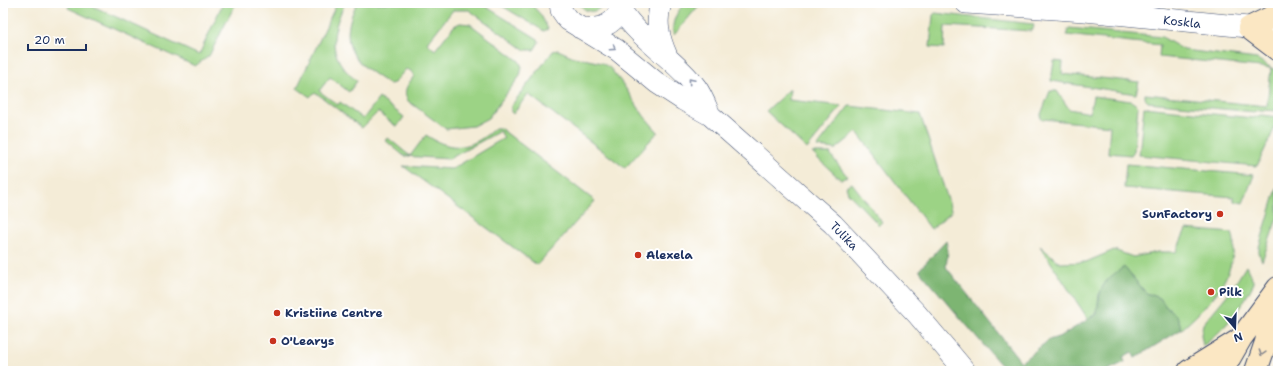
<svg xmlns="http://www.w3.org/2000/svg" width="1281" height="374" viewBox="0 0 1281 374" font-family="'Shantell Sans',sans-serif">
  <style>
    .green { fill: #9cd385; stroke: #5c8172 }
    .forest { fill: #7db572; stroke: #4c7268 }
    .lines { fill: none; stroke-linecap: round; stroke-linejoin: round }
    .tertiary-casing { stroke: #3c4b70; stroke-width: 22 }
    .secondary-casing { stroke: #3c4b70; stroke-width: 24 }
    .tertiary { stroke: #fff; stroke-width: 21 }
    .secondary { stroke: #fbe7c3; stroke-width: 22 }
    .oneway { stroke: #8d97ae }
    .oneway2 { stroke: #8b8b90 }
    .poi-dot { fill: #c8321e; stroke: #fff; stroke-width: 1.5 }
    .labels { text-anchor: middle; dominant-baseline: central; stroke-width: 4; stroke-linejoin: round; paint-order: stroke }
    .street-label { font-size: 12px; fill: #1b2f5e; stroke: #fff }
    .poi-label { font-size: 12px; font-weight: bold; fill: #1b2f5e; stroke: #fff; text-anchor: start }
  </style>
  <rect width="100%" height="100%" fill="#fff"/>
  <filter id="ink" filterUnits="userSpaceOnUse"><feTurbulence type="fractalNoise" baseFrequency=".025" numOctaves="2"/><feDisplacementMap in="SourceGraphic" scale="8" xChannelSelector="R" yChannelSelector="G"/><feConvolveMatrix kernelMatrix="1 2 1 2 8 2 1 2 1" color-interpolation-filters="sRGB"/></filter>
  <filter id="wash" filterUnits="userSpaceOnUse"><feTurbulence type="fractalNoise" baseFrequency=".012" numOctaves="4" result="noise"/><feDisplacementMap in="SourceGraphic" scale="16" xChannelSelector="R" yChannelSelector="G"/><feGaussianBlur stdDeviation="0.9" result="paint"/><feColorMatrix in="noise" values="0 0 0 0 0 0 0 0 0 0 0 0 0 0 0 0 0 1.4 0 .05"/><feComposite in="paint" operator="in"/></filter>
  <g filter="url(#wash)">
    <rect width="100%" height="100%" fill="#f4ecd7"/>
    <path class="green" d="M70,3H86L199,55L223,3H236L209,56L195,66L68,8Z
      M337,3H345C330,35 327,57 357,81L349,92L330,77L319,91L338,105L340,102L363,119L379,98L404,117L397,127L378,112L362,128L315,92L310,97L297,88Z
      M357,3H480L538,39L539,42L534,50H525L469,10H453L427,43L435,50L454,26L460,23L470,24L519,61L522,67L520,76L488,118L473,126L446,129L408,101C402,90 408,85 414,76L411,71L406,69L394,83L390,84C383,81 377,76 371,72C344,53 343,31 357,3Z
      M497,3H530L541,15L548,29L544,31Z
      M579,3H604C598,14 585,14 579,3Z
      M685,3H701L674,35C670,24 677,11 685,3Z
      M935,13L1033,24L1034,27L1031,31L945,26L944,48L930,47L933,15Z
      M1069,28L1162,37L1184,50L1257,59L1278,72V111L1259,110L1254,112L1148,102L1145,99V94L1267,106L1271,68L1159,57L1160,45L1066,35Z
      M558,50L574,57L602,63L610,68L622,83L644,116L658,132L625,168L528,94L513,114L511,112V106L553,51Z
      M1054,61L1063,62L1062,74L1139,82L1136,94L1051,81Z
      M790,89L789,100L842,106L807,149L766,111Z
      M1050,91H1057L1069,109L1090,113L1093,96L1131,101L1138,106L1134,151L1131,155L1108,153L1110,126L1043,119L1040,117Z
      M849,106L920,114L951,209V212L931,229L857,132L836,149L817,147Z
      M1144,107L1253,118L1261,115L1278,117V121L1257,166L1139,155Z
      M495,128H500L595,201L537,265L403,166L452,169L504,138L500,131L449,159L404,156L385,140L388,138L410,156L426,135C453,153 472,149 495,128Z
      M812,153H831L830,154L847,176L841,180Z
      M1126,164L1254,175L1243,203L1234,201V197L1124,188Z
      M852,183L882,222L879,225L848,193L846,187Z
      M1278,185V216L1262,261L1259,253V247Z
      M1186,229L1232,233C1235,241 1234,246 1233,254C1228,287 1205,308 1182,329L1177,316L1166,307L1160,298L1146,293L1124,267L1099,294L1097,313L1088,319L1040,246L1060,263L1086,262L1114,250L1133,257L1158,252H1176Z
      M1246,266L1254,283C1240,310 1227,327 1203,346L1201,335L1203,324L1232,289Z"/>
    <path class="forest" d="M946,241L948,251L946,267L1021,362L1049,340L1061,336L1097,314C1100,287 1101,282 1124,267L1146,293L1160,298L1166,307L1177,316L1182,329L1135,358L1132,352L1123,357L1125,362L1106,371H1010L1000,364L919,270Z"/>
  </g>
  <g filter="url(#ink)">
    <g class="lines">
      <defs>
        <path id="tertiary" d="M560,3L561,10L568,20L617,50L657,83L683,100L710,115L833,224L917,314L965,371
          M661,3C655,22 659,38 667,56
          M966,3L1085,11L1278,30
          M621,10C641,41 674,58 696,87C702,95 706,106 710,115
          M580,28C602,30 616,25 623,3"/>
        <path id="secondary" d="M1278,14L1249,28L1278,50
          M1189,371L1239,340
          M1222,371L1241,338L1278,288
          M1256,371L1266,342L1276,297"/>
      </defs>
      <use href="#tertiary" class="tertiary-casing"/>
      <use href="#secondary" class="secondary-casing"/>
      <use href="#tertiary" class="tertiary"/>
      <use href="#secondary" class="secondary"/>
    </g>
    <defs><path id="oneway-chevron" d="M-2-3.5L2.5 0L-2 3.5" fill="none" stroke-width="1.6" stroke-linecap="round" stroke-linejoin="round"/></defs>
    <g class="oneway">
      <use href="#oneway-chevron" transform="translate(613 48) rotate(34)"/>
      <use href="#oneway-chevron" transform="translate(691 81) rotate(-131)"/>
    </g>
    <use class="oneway2" href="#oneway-chevron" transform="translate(1262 353) rotate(108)"/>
  </g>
  <g class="poi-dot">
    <circle cx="1220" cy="214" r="4"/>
    <circle cx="638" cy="255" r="4"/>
    <circle cx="1211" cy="292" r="4"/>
    <circle cx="277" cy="313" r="4"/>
    <circle cx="273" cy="341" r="4"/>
  </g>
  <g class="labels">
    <g class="street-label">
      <text transform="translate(1182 22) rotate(6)">Koskla</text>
      <text transform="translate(844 236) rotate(46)">Tulika</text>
    </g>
    <g class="poi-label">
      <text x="1212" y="214" text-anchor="end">SunFactory</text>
      <text x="646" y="255">Alexela</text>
      <text x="1219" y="292">Pilk</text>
      <text x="285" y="313">Kristiine Centre</text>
      <text x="281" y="341">O'Learys</text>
    </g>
  </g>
  <rect width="1281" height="374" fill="none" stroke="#fff" stroke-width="16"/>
  <g transform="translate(1235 328) rotate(161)" stroke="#ffffff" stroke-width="3" paint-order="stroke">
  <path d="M0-3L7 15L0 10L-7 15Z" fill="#1b2f5e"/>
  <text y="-6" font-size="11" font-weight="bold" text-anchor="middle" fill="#1b2f5e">N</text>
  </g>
  <path d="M28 44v6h58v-6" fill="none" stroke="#1b2f5e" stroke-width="2"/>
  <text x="34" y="44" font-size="12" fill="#1b2f5e" stroke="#ffffff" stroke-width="3" paint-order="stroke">20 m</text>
</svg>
